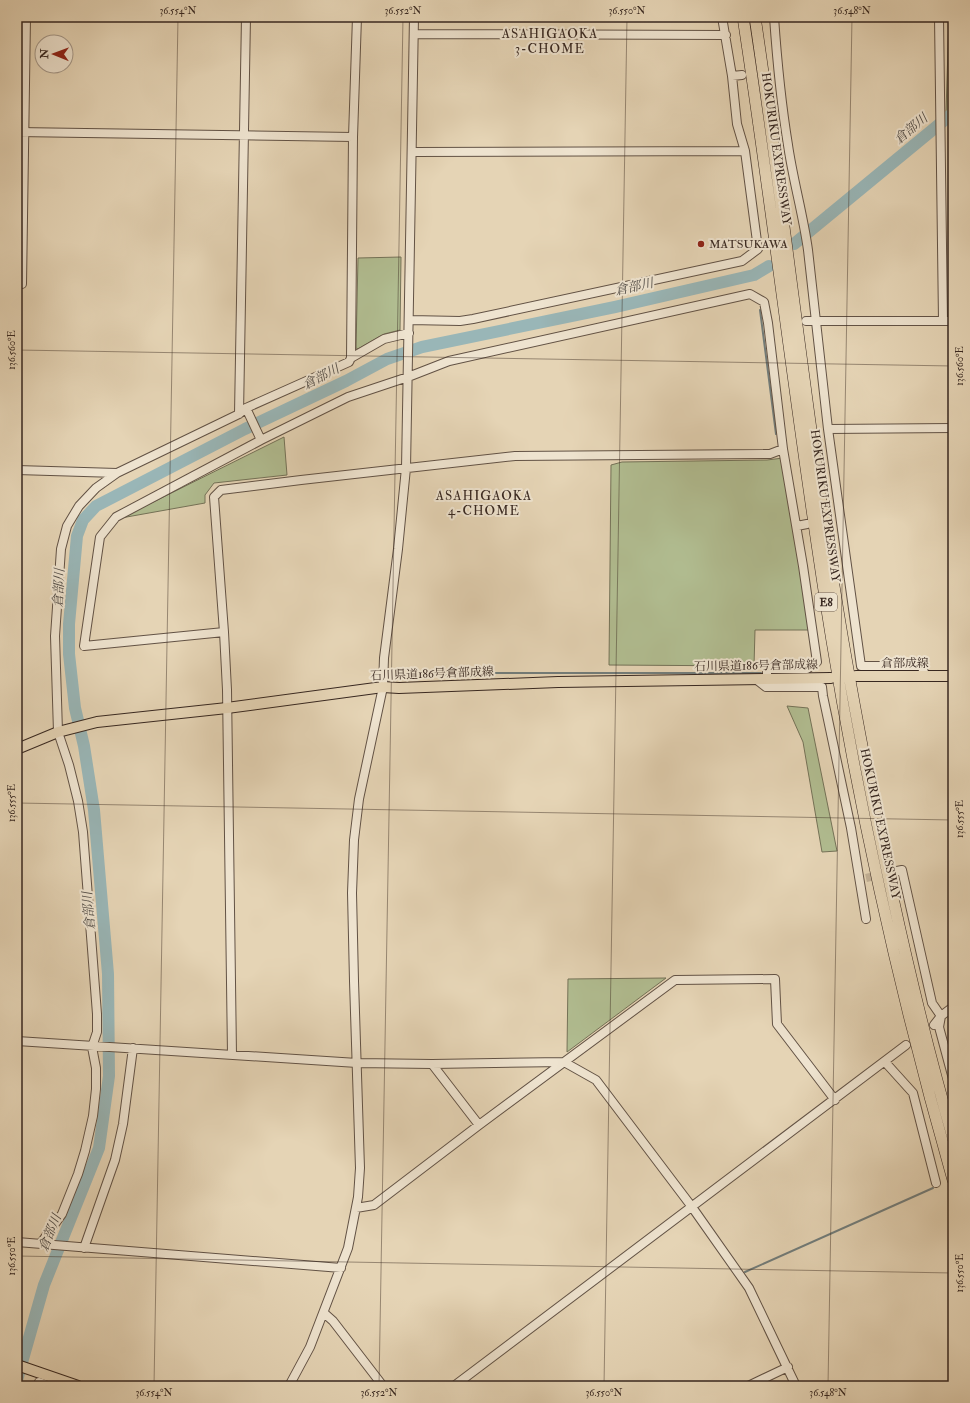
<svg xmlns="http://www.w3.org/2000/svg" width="970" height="1403" viewBox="0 0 970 1403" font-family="'IM FELL Double Pica','Noto Serif JP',serif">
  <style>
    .green { fill: #b1bd91; stroke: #747258 }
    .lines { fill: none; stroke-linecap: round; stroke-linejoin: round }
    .stream { stroke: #727d7b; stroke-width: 2 }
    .river { stroke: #99b6b7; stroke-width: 12 }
    .minor-tunnel { stroke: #c2b197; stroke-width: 8; stroke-dasharray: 8 4; stroke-linecap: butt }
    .minor-casing { stroke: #625245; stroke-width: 10 }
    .major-casing { stroke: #372720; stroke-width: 12 }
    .highway-casing { stroke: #372720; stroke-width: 12 }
    .minor { stroke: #eee3cf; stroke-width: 8 }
    .major { stroke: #e5d4b5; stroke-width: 10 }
    .highway { stroke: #e5d4b5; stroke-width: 11 }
    .ticks { fill: none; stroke: #372720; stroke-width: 1; stroke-opacity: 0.45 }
    .poi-dot { fill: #8f2418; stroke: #eee3cf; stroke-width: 1.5 }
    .labels { text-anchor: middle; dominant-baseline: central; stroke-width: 4; stroke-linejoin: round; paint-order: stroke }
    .shield { fill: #eee3cf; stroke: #6e5f54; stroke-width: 1 }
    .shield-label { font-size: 11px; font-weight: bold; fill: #372720 }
    .street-label { font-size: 12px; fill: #372720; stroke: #eee3cf }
    .poi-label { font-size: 12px; fill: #372720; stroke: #eee3cf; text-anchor: start }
    .neighbourhood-label { font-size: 13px; letter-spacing: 1px; fill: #372720; stroke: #eee3cf }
    .water-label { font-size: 13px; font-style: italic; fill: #504b46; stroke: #eee3cf }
    .neatline { fill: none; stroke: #372720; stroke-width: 1.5 }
    .ticks-label { font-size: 10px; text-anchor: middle; fill: #372720 }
  </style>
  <rect width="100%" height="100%" fill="#e5d4b5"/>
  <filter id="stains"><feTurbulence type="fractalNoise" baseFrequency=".005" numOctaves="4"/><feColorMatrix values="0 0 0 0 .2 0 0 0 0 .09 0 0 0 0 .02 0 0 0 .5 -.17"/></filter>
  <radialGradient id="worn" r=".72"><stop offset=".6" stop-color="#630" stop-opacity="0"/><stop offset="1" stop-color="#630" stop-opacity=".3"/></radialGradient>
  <path class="green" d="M949,17H953V106L946,112Z
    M401,257L400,330L384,334L358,349L356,348L358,258Z
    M284,437L287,475L214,483L205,495V503L121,518Z
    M783,458L809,630H755L754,666L609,665L611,465L622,462L767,460Z
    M787,706L808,708L837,851L822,852L803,742Z
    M666,978L567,1052L568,979Z"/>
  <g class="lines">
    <path class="stream" d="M434,19L710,21
      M760,310L776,434
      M418,677L473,673H761
      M745,1272L933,1188"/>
    <path class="river" d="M794,244L953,113
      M17,1380L44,1285L99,1148L109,1076L108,974L94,810L84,746L75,708L69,654V624L77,536L83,520L96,506L245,429L346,381L387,359L422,347L615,307L754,275L769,266"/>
    <path class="minor-tunnel" d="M866,878L897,871"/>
    <defs>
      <path id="minor" d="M774,17C777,60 781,102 788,145C793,180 803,214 808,250L828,429L861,666H921L926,676
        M939,17L943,321
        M414,34L726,35
        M732,76L742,75
        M17,132L353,137
        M412,152L745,151
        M17,284H22L26,17
        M410,320L460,321L473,319L742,261L758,249L745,151L737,124L732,76L722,17
        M806,321H953
        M351,358L353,137L357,17
        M246,408L261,440L348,397L408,377L449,361L750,294L764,302L768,323L783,449L803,566L817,662L807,669H767V680
        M239,414L246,17
        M828,429L953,428
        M17,470L117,473L239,414L246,408L349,362L351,358L384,339L409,333
        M797,526L807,524
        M224,632L84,646L100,537L116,517L261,440
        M757,680L766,687H822L823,696L851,828L866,919
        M897,871L902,870L932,1003L941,1016L939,1027L953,1079
        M934,1025L941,1016L953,1007
        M17,1041L357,1063L432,1064L479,1125
        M232,1055L227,690L224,632L214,497L221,490L301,480L515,456L770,454L783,449
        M885,1062L913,1093L936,1183
        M432,1064L564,1062L596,1080L692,1207L749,1288L796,1386
        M356,1208L374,1205L479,1125L675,980L775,979L777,1024L835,1100
        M17,1242L341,1268
        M41,1243L62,1214L78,1174L85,1151L93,1116L96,1089V1068L92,1047L97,1032V1014L83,832L78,801L69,765L58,732L55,636L61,549L67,526L79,506L96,488L117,473
        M84,1248L115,1160L123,1124L133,1048
        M324,1313L333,1321L383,1386
        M39,1386V1382L50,1386
        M289,1386L310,1347L348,1248L358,1197L360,1168L354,981L352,893L354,840L359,799L383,687L384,658L398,549L406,468L414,17
        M454,1386L906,1045
        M748,1386L788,1367"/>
      <path id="major" d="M856,676H953
        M17,749L58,732L97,722L227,708L383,687L399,688L558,682L831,678
        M17,1365L78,1386"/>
      <path id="highway" d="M743,17C775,225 798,433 832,641C862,823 902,1002 953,1180
        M755,17C786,225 808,434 843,641C872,808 906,975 953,1138"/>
    </defs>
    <use href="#minor" class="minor-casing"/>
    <use href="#major" class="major-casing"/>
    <use href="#highway" class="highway-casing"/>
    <use href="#minor" class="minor"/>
    <use href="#major" class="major"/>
    <use href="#highway" class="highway"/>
  </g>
  <path class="ticks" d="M17,350L953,366M17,803L953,820M17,1256L953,1273M154,1386L178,17M379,1386L403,17M604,1386L627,17M828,1386L852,17"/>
  <circle class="poi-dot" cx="701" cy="244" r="4"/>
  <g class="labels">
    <rect class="shield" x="815" y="593" width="22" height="18" rx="3"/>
    <g class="shield-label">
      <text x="826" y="602">E8</text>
    </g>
    <g class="street-label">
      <text transform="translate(776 149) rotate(82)">HOKURIKU EXPRESSWAY</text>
      <text transform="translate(825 506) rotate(82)">HOKURIKU EXPRESSWAY</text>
      <text x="905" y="663">倉部成線</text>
      <text transform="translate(756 666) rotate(-1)">石川県道186号倉部成線</text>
      <text transform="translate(432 674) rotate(-2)">石川県道186号倉部成線</text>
      <text transform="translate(880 824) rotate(78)">HOKURIKU EXPRESSWAY</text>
    </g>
    <g class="poi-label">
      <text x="709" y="244">MATSUKAWA</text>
    </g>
    <g class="neighbourhood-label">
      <text x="550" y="34">ASAHIGAOKA<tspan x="550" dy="15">3-CHOME</tspan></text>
      <text x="484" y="496">ASAHIGAOKA<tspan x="484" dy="15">4-CHOME</tspan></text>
    </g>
    <g class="water-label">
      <text transform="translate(911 129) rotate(-40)">倉部川</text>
      <text transform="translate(634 287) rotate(-12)">倉部川</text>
      <text transform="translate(321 377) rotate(-27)">倉部川</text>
      <text transform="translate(59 588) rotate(-87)">倉部川</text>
      <text transform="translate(89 911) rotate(-95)">倉部川</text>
      <text transform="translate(50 1233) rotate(-68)">倉部川</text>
    </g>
  </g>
  <rect width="970" height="1403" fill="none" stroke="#e5d4b5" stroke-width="44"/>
  <g transform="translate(54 54) rotate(271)"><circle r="19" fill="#eee3cf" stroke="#a59889"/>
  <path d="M0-3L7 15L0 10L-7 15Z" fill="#8f2418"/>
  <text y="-6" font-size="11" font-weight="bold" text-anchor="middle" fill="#372720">N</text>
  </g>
  <rect x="22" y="22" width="926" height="1359" class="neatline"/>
  <g class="ticks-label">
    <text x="178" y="14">36.554°N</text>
    <text x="403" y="14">36.552°N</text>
    <text x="627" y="14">36.550°N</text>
    <text x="852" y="14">36.548°N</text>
    <text transform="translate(11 350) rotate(-90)" y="4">136.560°E</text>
    <text transform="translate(959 366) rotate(-90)" y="4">136.560°E</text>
    <text transform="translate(11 803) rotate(-90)" y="4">136.555°E</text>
    <text transform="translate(959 819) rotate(-90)" y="4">136.555°E</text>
    <text transform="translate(11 1256) rotate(-90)" y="4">136.550°E</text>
    <text transform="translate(959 1273) rotate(-90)" y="4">136.550°E</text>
    <text x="154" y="1396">36.554°N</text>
    <text x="379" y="1396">36.552°N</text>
    <text x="604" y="1396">36.550°N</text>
    <text x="828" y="1396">36.548°N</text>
  </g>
  <rect width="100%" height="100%" filter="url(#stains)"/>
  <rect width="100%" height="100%" fill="url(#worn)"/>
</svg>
